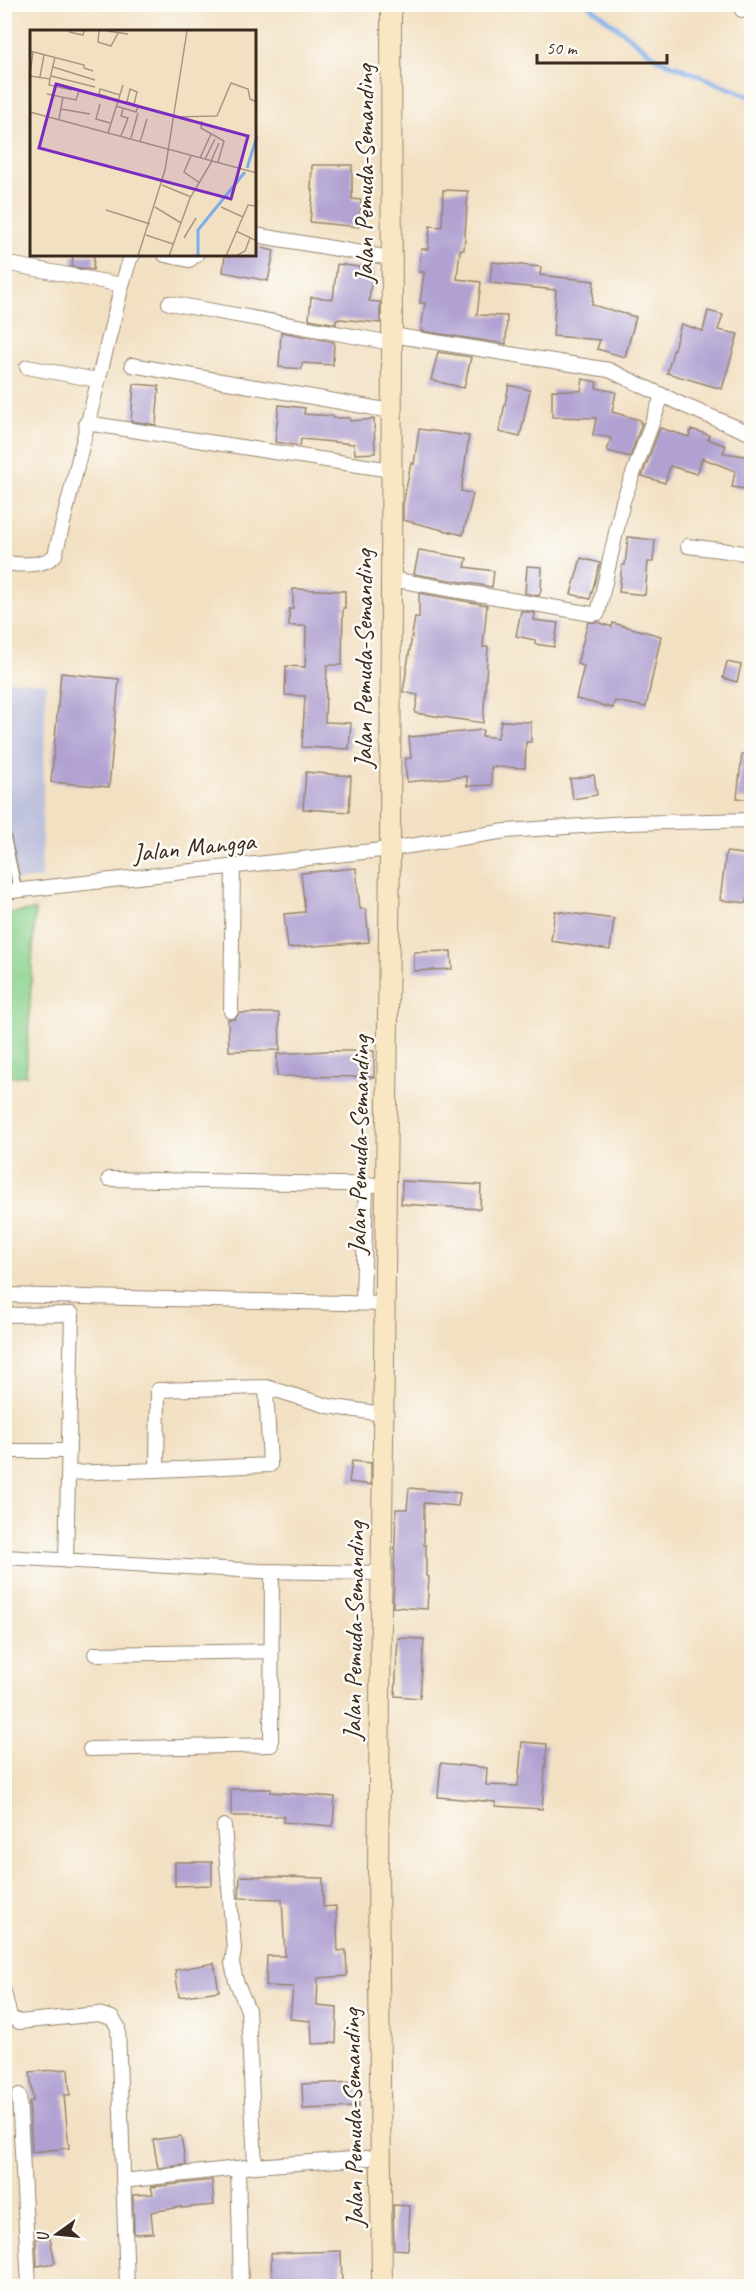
<svg xmlns="http://www.w3.org/2000/svg" width="756" height="2291" viewBox="0 0 756 2291" font-family="Caveat,sans-serif">
  <style>
    .industrial { fill: #bfc2dd }
    .green { fill: #88d18d; stroke: #627e56; stroke-width: 1.5 }
    .lines { fill: none; stroke-linecap: round; stroke-linejoin: round }
    .stream { stroke: #7daee9; stroke-width: 5 }
    .building { fill: #b0a1d2 }
    .service-casing { stroke: #968570; stroke-width: 10 }
    .minor-casing { stroke: #968570; stroke-width: 16 }
    .secondary-casing { stroke: #968570; stroke-width: 22 }
    .service { stroke: #fff; stroke-width: 7 }
    .minor { stroke: #fff; stroke-width: 14 }
    .secondary { stroke: #f9e7c3; stroke-width: 20 }
    .labels { text-anchor: middle; dominant-baseline: central; stroke-width: 5; stroke-linejoin: round; paint-order: stroke }
    .street-label { font-size: 26px; fill: #3b2a1e; stroke: #fdfcf7 }
    .inset-river { fill: none; stroke: #7daee9; stroke-width: 3 }
    .inset-road { fill: none; stroke: #a99780; stroke-width: 1.5 }
    .view { fill: #7b2cbf; fill-opacity: 0.15; stroke: #7b2cbf; stroke-width: 3 }
    .inset-edge { fill: none; stroke: #3b2a1e; stroke-width: 3 }
  </style>
  <rect width="100%" height="100%" fill="#fdfcf7"/>
  <filter id="ink" filterUnits="userSpaceOnUse"><feTurbulence type="fractalNoise" baseFrequency=".0167" numOctaves="2"/><feDisplacementMap in="SourceGraphic" scale="12" xChannelSelector="R" yChannelSelector="G"/><feConvolveMatrix kernelMatrix="1 2 1 2 8 2 1 2 1" color-interpolation-filters="sRGB"/></filter>
  <filter id="wash" filterUnits="userSpaceOnUse"><feTurbulence type="fractalNoise" baseFrequency=".008" numOctaves="4" result="noise"/><feDisplacementMap in="SourceGraphic" scale="24" xChannelSelector="R" yChannelSelector="G"/><feGaussianBlur stdDeviation="1.35" result="paint"/><feColorMatrix in="noise" values="0 0 0 0 0 0 0 0 0 0 0 0 0 0 0 0 0 1.4 0 .05"/><feComposite in="paint" operator="in"/></filter>
  <g filter="url(#wash)">
    <rect width="100%" height="100%" fill="#f2e0c2"/>
    <path class="industrial" d="M4,680L46,683L41,878L5,882Z"/>
    <path class="green" d="M35,910L26,1075L5,1077V914Z"/>
    <g class="lines">
      <path class="stream" d="M587,4L658,59L752,97"/>
    </g>
    <g id="blocks">
      <path class="building" d="M312,165H352V199L361,200L359,227L310,222L313,190H311Z
        M443,190L468,191L464,250H460L457,279L481,282L477,315L507,316L506,344L421,331L425,303H420L424,272H419L421,249H428L430,226L442,227Z
        M255,246L274,251L268,281L223,272L225,255H255Z
        M73,255H94L93,270L72,267Z
        M492,262L541,267L540,275L594,281L592,305L636,317L625,357L597,349L600,340L553,336L556,290L490,283Z
        M337,264L373,269L369,301L380,302V323L340,319L336,320V324L309,319L311,297L333,299Z
        M708,311L723,315L718,330L738,334L722,389L667,373L681,324L703,331Z
        M281,332L334,342L333,365L302,363V369L279,367Z
        M438,352L471,357L464,388L431,380Z
        M583,379L597,382L596,388L616,392L612,412L640,420V423H642L630,457L607,451L611,438L593,435L596,418L552,417V390L581,391Z
        M134,384L159,386L156,425L131,421Z
        M509,385L530,390L520,437L499,432Z
        M279,405L305,408L304,414L333,416V418H350V421L374,419L375,453L355,454L354,444L301,439L300,446L275,442Z
        M660,428L689,437L691,429L709,435L708,439L726,446L723,453L752,457V490L732,487L735,471L702,458L697,474L670,466L665,483L642,476Z
        M419,429L469,436L461,491L473,494L463,535L403,520V504L411,463L414,464Z
        M628,537L655,540L653,562H648L645,595L619,592L622,565H625Z
        M419,550L467,558L465,567L494,571L492,587L414,574Z
        M581,558L600,563L590,599L571,594Z
        M527,566L542,567L541,590L539,596L525,593Z
        M293,589L345,591V608H343L342,665H327L325,722L351,723L349,749L302,747L305,696L285,695L286,666L305,667L306,626H289V609H293Z
        M419,593L487,605L483,647H488L483,723L415,713L418,695L403,692L415,617L419,618Z
        M521,611L535,613L534,620L558,623L554,647L535,644V640L516,636Z
        M588,622H597L612,627L613,623L661,636L646,707L615,701L613,708L576,699L584,666L577,664Z
        M727,662L741,665L737,682L723,678Z
        M61,673L119,679L109,787L51,782Z
        M501,721L531,722V742H526L525,768L491,767L492,785L467,786V776L407,782L405,759L411,758L409,737L483,730L482,736L498,738Z
        M742,754L752,755V800L737,798Z
        M306,772L351,776L349,812L303,809Z
        M594,775L597,795L573,799L570,779Z
        M726,852L752,855L747,903L720,900Z
        M356,868L360,909H366L369,942L288,948L284,914L305,912L301,873Z
        M555,911L614,919L610,950L551,941Z
        M451,951L452,969L414,971V952Z
        M239,1013H279L280,1050L229,1051L228,1019H235Z
        M326,1051H374V1077L277,1076V1054Z
        M402,1181L481,1185L480,1209L401,1204Z
        M352,1461L371,1463V1485L349,1482Z
        M409,1488L460,1493L458,1506L424,1503V1545H426V1576L429,1577L427,1609L393,1607L396,1509H407Z
        M398,1638L424,1639L420,1698L395,1696Z
        M522,1742L547,1744L542,1809L495,1806L496,1802L438,1797L441,1763L487,1768L486,1785L518,1786Z
        M231,1789H271V1792L335,1797L333,1826L283,1822L284,1816H231Z
        M175,1862H212V1885L175,1886Z
        M240,1876L323,1878V1907L336,1906L338,1951L346,1950L347,1976L318,1978L317,2006L337,2008L336,2043L312,2044L311,2021L290,2019L293,1987L266,1986L267,1956H285L282,1899L239,1898Z
        M214,1963L219,1991L179,1997L175,1970Z
        M68,2069L70,2095H64L69,2148L32,2152L29,2102L33,2101L30,2072Z
        M358,2082L359,2107L303,2109L302,2084Z
        M181,2136L186,2165L158,2168L153,2140Z
        M212,2180L214,2205L181,2208V2207L151,2212L153,2233L134,2234L133,2195L153,2194L151,2187Z
        M393,2205L410,2206L408,2250L394,2249Z
        M50,2237L55,2263L37,2266L36,2239Z
        M341,2251L342,2286H272L271,2253Z"/>
    </g>
  </g>
  <g filter="url(#ink)">
    <use href="#blocks" fill-opacity="0" stroke="#968570" stroke-width="1.5"/>
    <g class="lines">
      <defs>
        <path id="service" d="M4,826L18,891"/>
        <path id="minor" d="M742,10L752,12
          M255,235L391,258
          M165,255L189,260L196,255
          M4,263L122,285
          M169,303L392,343
          M392,335L609,370L683,405L752,434
          M132,365L391,411
          M27,367L97,380
          M86,423L391,470
          M688,546L752,554
          M4,563C20,565 44,567 55,555L122,285L130,259L133,255
          M391,579L592,614L598,613L623,501L662,396
          M4,892L390,849L506,831L628,823L752,820
          M231,1011L233,867
          M109,1179L386,1185
          M4,1295L384,1304
          M363,1303L366,1184
          M4,1315L72,1314L66,1561
          M4,1451H69
          M157,1470L270,1465L266,1387
          M69,1473L157,1470L158,1390L266,1387L328,1406L383,1414
          M4,1557L260,1571L381,1573
          M95,1654L272,1651
          M90,1749L271,1745L272,1571
          M224,1826L234,1949L232,1963L236,1981L248,2010L255,2166
          M4,1992L10,2017L19,2022L98,2014L112,2018L118,2027L127,2286
          M19,2095L29,2286
          M238,2168L241,2286
          M123,2181L255,2166L381,2157"/>
        <path id="secondary" d="M382,2286L378,1868L390,849L392,335L391,4"/>
      </defs>
      <use href="#service" class="service-casing"/>
      <use href="#minor" class="minor-casing"/>
      <use href="#secondary" class="secondary-casing"/>
      <use href="#service" class="service"/>
      <use href="#minor" class="minor"/>
      <use href="#secondary" class="secondary"/>
    </g>
  </g>
  <g class="labels">
    <g class="street-label">
      <text transform="translate(364 174) rotate(-90)">Jalan Pemuda-Semanding</text>
      <text transform="translate(363 659) rotate(-90)">Jalan Pemuda-Semanding</text>
      <text transform="translate(194 847) rotate(-6)">Jalan Mangga</text>
      <text transform="translate(359 1145) rotate(-89)">Jalan Pemuda-Semanding</text>
      <text transform="translate(354 1631) rotate(-89)">Jalan Pemuda-Semanding</text>
      <text transform="translate(353 2118) rotate(-91)">Jalan Pemuda-Semanding</text>
    </g>
  </g>
  <g transform="translate(30 30)">
    <rect width="226" height="226" fill="#f2e0c2"/>
    <path class="inset-river" d="M217,138L227,106M168,226V200L215,142"/>
    <path class="inset-road" d="M69,1L68,12L81,16L88,3M77,1L98,4M39,2L53,5L54,1M0,21L54,35V38L63,41M23,37L65,50M0,45L3,22M0,46L20,49L25,27M21,46L65,57M10,47L14,25M20,49L19,55L42,60M17,64L46,70L49,61L67,65M88,70L69,64L70,59L90,65M70,74L66,89L80,93M86,76L106,82L108,76L104,74L97,72L100,59L107,62L104,74M31,79L60,84M0,82L227,143M143,87L187,86L201,53L218,59L220,69L227,72M29,89L33,67M172,91L171,98L194,111L188,132M78,103L93,55M91,106L98,88L91,86L93,79M101,108L108,83M110,112L117,89M161,126L154,142L170,153M170,128L181,104M175,129L185,109M181,131L189,113M132,155L161,167M125,177L151,193M191,177L213,187M76,180L120,194M206,201L227,211M116,205L143,214M154,208L166,188M108,226L135,140L157,1M139,226L160,168L182,131M196,226L218,175L225,176L227,170M206,226L215,221L220,208"/>
    <path class="view" d="M26,54L218,106L201,169L9,118Z"/>
    <rect width="226" height="226" class="inset-edge"/>
  </g>
  <rect width="756" height="2291" fill="none" stroke="#fdfcf7" stroke-width="24"/>
  <g transform="translate(57 2234) rotate(255)" stroke="#fdfcf7" stroke-width="4.5" paint-order="stroke">
  <path d="M0-4.5L10 22L0 15L-10 22Z" fill="#3b2a1e"/>
  <text y="-9" font-size="16" font-weight="bold" text-anchor="middle" fill="#3b2a1e">U</text>
  </g>
  <path d="M537 54v9h130v-9" fill="none" stroke="#3b2a1e" stroke-width="3"/>
  <text x="546" y="54" font-size="18" fill="#3b2a1e" stroke="#fdfcf7" stroke-width="4.5" paint-order="stroke">50 m</text>
</svg>
